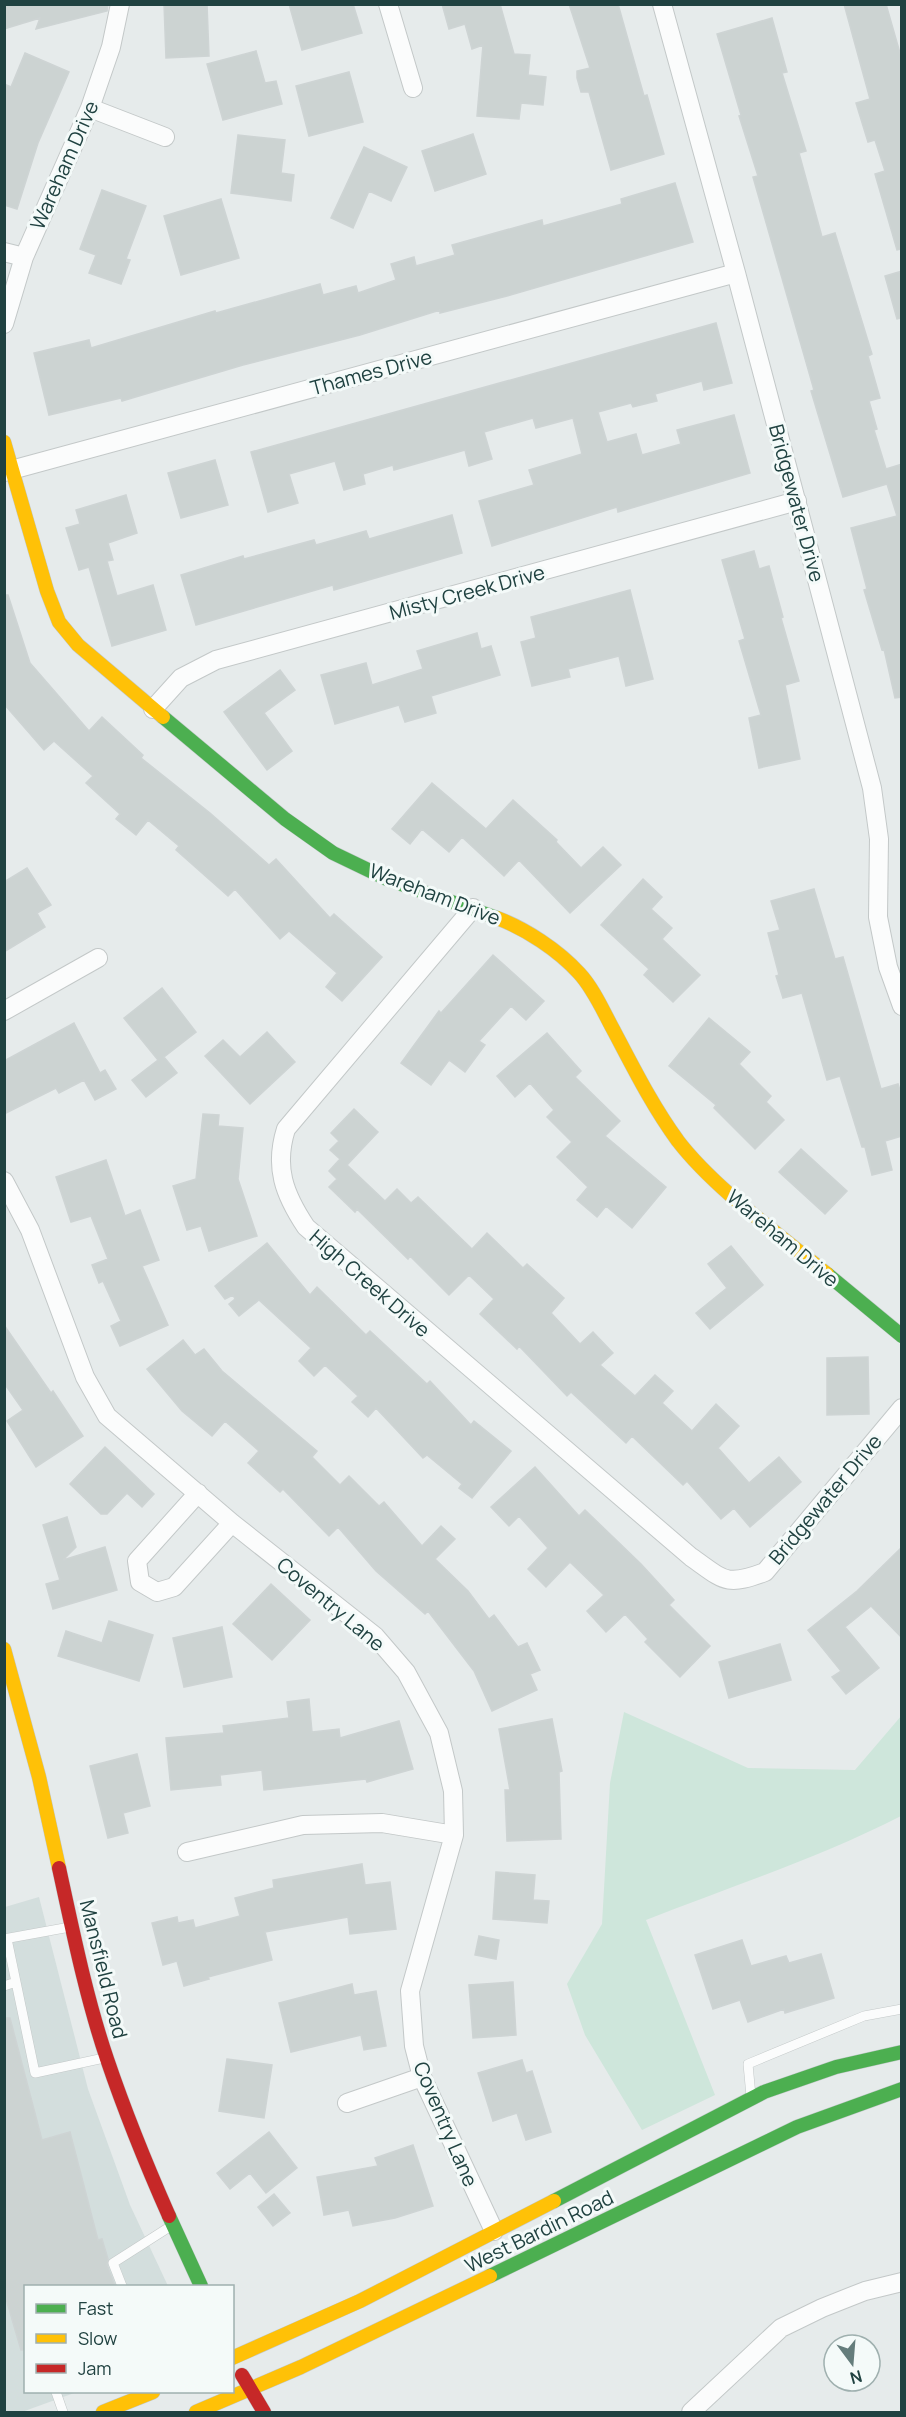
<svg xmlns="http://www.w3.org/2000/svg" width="906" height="2417" viewBox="0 0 906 2417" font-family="Manrope,sans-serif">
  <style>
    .built { fill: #d3dedd }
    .green { fill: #cee6db }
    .building { fill: #ccd3d2; stroke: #ced4d4; stroke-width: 1.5 }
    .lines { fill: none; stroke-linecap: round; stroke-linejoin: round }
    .lane-casing { stroke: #c3c8c8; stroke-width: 10 }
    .street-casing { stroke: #c3c8c8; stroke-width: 20 }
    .fast-casing { stroke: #c1c9c9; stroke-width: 15 }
    .slow-casing { stroke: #c1c9c9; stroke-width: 15 }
    .jam-casing { stroke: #c1c9c9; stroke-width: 15 }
    .lane { stroke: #fbfcfc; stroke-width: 9 }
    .street { stroke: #fbfcfc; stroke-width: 18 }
    .fast { stroke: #4caf50; stroke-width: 14 }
    .slow { stroke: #ffc107; stroke-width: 14 }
    .jam { stroke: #c62828; stroke-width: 14 }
    .labels { text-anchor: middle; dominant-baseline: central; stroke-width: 6; stroke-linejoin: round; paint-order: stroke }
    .street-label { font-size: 20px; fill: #204241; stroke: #f4faf9 }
  </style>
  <rect width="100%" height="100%" fill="#e6ebeb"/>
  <path class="built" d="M39,1897L88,2089L130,2205L168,2286H26V2392H77L22,2412H5V1907Z"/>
  <path class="green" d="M624,1712L748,1768L855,1770L902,1715L901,1816C819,1858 732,1886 646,1920L715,2095L642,2130L585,2035L567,1984L602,1924L610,1783Z"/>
  <path class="building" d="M4,4H108L107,11L36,29L40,18L4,29Z
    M164,4H207L209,56L166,58Z
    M289,4H353L362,33L302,50Z
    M442,4H500L514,54L530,55L528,75L546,77L543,105L521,103L519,119L477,116L483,45L472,49L465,24L449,29Z
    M569,4H618L644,96L647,95L664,154L611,170L589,92H581L577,78V71L590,68Z
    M844,4H886L902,60V249L897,250L875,174L885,171L875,140L868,142L856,103L870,99Z
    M772,18L787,72L782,73L806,151L799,153L822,237L835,233L872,354L868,356L880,398L869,401L877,429L874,430L886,469L902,464V697L895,698L884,649L882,650L864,590L867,589L851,528L897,516L887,484L843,497L811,391L814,390L753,177L758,176L739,116L741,115L717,34Z
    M256,51L265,83L276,81L282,104L223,120L207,64Z
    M25,53L69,72L38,143L17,209L4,205V84L11,87Z
    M349,72L363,122L309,136L296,86Z
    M473,134L486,174L435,191L422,151Z
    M238,135L285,140L281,173L294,175L291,201L231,193Z
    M364,147L407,167L391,201L369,191L353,228L331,218Z
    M675,183L693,242L507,296L440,313V310L360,335L243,365L122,401L121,398L49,415L34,353L89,340L91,348L215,311L216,313L320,284L323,295L356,286L358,293L396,280L391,264L414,257L416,266L455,255L452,245L542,220L543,226L622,204L621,199Z
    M102,190L146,206L126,259L130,260L121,284L89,273L96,255L80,249Z
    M221,199L239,258L181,275L164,216Z
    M902,271V318L897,319L885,276Z
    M716,323L732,383L704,390L702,381L655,394L657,401L633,407L631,403L598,412L607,442L636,434L642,455L681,444L677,430L734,415L750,473L618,512L617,507L492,546L479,501L534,485L529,470L582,454L573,418L536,428L533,418L484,432L492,459L469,466L465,450L394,470L393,465L363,474L365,484L344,490L335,461L289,474L298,503L268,512L251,452Z
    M215,460L228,505L181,518L168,473Z
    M126,495L137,533L108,543L113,560L107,561L117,596L153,585L166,630L112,646L89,567L79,570L66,528L80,524L76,510Z
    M452,515L462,553L334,590L333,585L196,625L181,575L243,556L244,559L314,540L316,545L366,531L369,539Z
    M754,551L759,569L769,566L783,617L781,618L799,681L785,685L800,759L759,768L749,718L761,715L739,641L745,639L722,560Z
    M630,590L653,679L626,686L619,656L568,669L570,677L532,686L521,642L536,638L531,617Z
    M4,595H8L30,663L89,731L102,717L143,755L141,758L210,813L269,865L276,859L330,918L334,914L382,957L342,1001L326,987L337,973L289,931L280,939L235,889L228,896L176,850L179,846L148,820L136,835L116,819L120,814L86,783L93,776L54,741L44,750L4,704Z
    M477,633L481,649L491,646L500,675L431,696L436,713L405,722L399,705L335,724L321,675L366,663L372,685L423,669L417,651Z
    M280,670L295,690L264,713L292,751L267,770L224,712Z
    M432,783L486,829L513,800L557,840L556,842L581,868L603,847L621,865L570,913L519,860L504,876L462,837L449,852L422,829L410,844L392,829Z
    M27,868L51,905L37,913L45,927L4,952V882Z
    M643,879L662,897L651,909L672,928L662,939L700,975L673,1002L644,975L649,969L601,925Z
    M814,889L835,959L843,957L881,1089L898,1084L902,1096V1136L885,1141L892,1170L872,1175L865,1147H862L840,1076L827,1080L802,993L783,998L776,976L779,975L768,933L780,930L771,901Z
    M493,955L544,1001L526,1020L511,1006L479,1041L485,1045L465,1072L449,1060L431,1085L401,1063L439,1011L441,1013Z
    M162,988L196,1032L164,1057L177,1073L146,1097L132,1080L158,1060L124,1018Z
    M709,1018L750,1052L739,1064L771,1096L766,1102L784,1120L755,1149L714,1108L716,1105L669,1066Z
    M74,1023L100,1073L105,1070L116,1089L95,1100L84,1080L59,1093L56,1088L4,1114V1061Z
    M267,1032L295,1062L250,1104L205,1056L223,1040L240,1057Z
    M547,1033L581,1071L575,1077L620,1121L605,1136L666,1187L632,1228L606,1206L597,1217L577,1200L588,1187L557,1157L572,1142L547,1117L554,1110L530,1083L515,1097L497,1076Z
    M354,1109L378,1132L347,1165L385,1201L397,1189L411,1203L418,1197L472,1249L487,1233L523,1268L527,1264L564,1298L551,1313L580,1344L593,1332L613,1353L600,1365L635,1396L655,1375L673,1391L662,1403L692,1431L716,1404L739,1426L718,1448L749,1483L779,1457L801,1482L750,1527L734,1508L721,1519L687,1481L683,1485L632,1436L626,1443L571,1392L567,1396L519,1346L517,1349L480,1314L494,1299L469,1275L449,1295L410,1256L408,1259L357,1209L355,1212L329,1187L337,1179L329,1171L340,1159L330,1150L339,1141L331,1133Z
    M203,1114L219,1115L218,1126L243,1128L238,1179L257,1236L209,1251L201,1226L187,1230L173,1186L196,1179Z
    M801,1149L847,1191L825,1214L779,1172Z
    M106,1160L125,1216L140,1210L159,1260L142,1266L168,1325L120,1346L111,1326L121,1321L103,1281L99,1283L92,1265L108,1259L91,1216L71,1222L56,1177Z
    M267,1243L310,1295L317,1287L366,1335L370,1331L427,1384L430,1381L471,1425L474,1421L511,1451L472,1498L459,1488L462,1484L427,1455L423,1458L376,1408L368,1417L352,1402L358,1396L325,1365L314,1376L299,1361L311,1348L259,1300L239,1316L229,1304L235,1299L233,1295L225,1299L215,1286Z
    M731,1246L763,1285L710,1329L696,1313L727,1288L708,1264Z
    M4,1325L51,1393L53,1391L83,1436L36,1467L7,1421L23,1410L4,1383Z
    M183,1340L195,1355L204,1349L222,1371L317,1451L312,1457L340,1485L349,1476L379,1506L384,1502L422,1546L441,1526L455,1539L435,1559L468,1591L489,1619L494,1615L518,1647L527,1643L540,1670L530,1674L537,1690L492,1711L474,1671L428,1611L425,1614L376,1571L338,1527L329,1536L283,1489L280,1492L248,1463L259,1451L225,1421L212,1436L182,1411L147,1369Z
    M868,1357L869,1414L827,1415V1358Z
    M105,1447L154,1494L142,1507L127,1493L107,1514H101L70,1484Z
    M535,1467L579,1516L585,1510L641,1564L674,1600L669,1605L710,1646L680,1677L645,1642L648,1639L625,1614L606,1632L587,1611L604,1595L570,1562L546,1587L528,1569L548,1548L519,1516L509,1526L491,1507Z
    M67,1517L76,1547L63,1560L105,1547L117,1590L53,1609L46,1584L60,1580L43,1525Z
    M902,1547V1638L871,1606L845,1627L879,1668L846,1694L832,1677L841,1671L808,1630L857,1591Z
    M271,1584L310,1620L272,1660L233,1624Z
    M109,1621L153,1635L139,1681L58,1656L66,1631L102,1643Z
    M222,1627L232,1677L184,1687L173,1638Z
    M780,1644L791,1680L729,1698L719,1662Z
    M309,1699L312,1732L339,1729L340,1738L399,1721L413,1769L367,1782L366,1779L264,1790L262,1770L220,1775L221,1785L171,1790L166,1738L224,1733L223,1726L289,1718L287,1702Z
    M552,1719L562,1771L559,1772L561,1839L507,1841L505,1790H510L499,1729Z
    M137,1754L150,1806L123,1813L128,1833L108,1838L90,1766Z
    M362,1864L365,1885L390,1882L396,1929L350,1934L348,1917L265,1932L272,1960L208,1977L209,1979L184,1986L177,1961L163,1965L152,1923L177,1917L178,1923L193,1920L195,1928L240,1916L235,1898L274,1888L273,1880Z
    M496,1872L535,1875L533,1900L549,1901L547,1923L493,1919Z
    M479,1936L499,1940L496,1959L475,1955Z
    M742,1940L751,1966L786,1956L789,1963L821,1954L834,1998L785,2013L784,2009L748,2022L740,2000L713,2009L695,1955Z
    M513,1982L516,2035L473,2038L469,1985Z
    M352,1984L354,1995L376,1991L386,2046L364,2050L361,2035L291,2052L279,2003Z
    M4,2018H10L42,2140L70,2132L98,2240L102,2239L108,2259L107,2265L115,2286H26V2350H21L4,2292Z
    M227,2059L272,2065L264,2118L219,2111Z
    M522,2060L526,2073L532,2071L551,2132L526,2140L517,2113L493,2121L478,2073Z
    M269,2132L297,2168L266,2193L250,2173L230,2189L217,2173Z
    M413,2145L433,2206L395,2218L353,2226L349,2210L324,2215L317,2177L378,2166L375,2158Z
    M274,2194L290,2213L273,2226L258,2207Z"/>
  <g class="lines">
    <defs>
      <path id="lane" d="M4,1939L70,1927
        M16,1982L35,2073L104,2058
        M4,1986L16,1982L7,1939
        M751,2096L748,2064L864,2016L902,2009
        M122,2286L113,2263L171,2226
        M56,2392L63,2412"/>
      <path id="street" d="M388,4L413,88
        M662,4L736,273L872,788L879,839L878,917L888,967L902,1006
        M90,108L165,137
        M4,252L24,257
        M4,324L24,257L90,108L111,47L120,4
        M4,472L736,273
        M153,709L181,678L216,660L797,501
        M473,908L286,1129C274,1167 284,1194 306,1227L691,1557C724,1580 725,1587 765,1572L902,1408
        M4,1011L98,958
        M4,1181L30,1230L85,1377L107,1416L232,1523L375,1636L406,1672L439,1733L453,1791L454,1835L410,1991L414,2046L422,2077L494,2231
        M198,1493L137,1561L140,1582L157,1592L174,1587L232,1523
        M187,1852L303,1825L382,1823L454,1835
        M347,2103L422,2077
        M691,2412L781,2328L822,2308L865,2291L902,2282"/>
      <path id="fast" d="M163,717L285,819L333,853L387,879L497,918
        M827,1274L902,1336
        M554,2201L764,2092L836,2067L902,2052
        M169,2216L201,2286
        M490,2276L797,2127L902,2089"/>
      <path id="slow" d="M4,442L47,591L59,622L78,645L163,717
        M497,918C526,929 558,950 579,973C594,989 604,1013 614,1031C634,1069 653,1107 678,1141C715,1189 780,1235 827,1274
        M4,1649L39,1777L59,1868
        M232,2358L360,2301L554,2201
        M103,2412L153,2392
        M196,2412L301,2367L490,2276"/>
      <path id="jam" d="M59,1868C73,1932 86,1997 107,2059C125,2112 146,2164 169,2216
        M242,2375L264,2412"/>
    </defs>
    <use href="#lane" class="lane-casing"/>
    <use href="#street" class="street-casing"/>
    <use href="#fast" class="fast-casing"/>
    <use href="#slow" class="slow-casing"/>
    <use href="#jam" class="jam-casing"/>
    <use href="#lane" class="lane"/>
    <use href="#street" class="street"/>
    <use href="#fast" class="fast"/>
    <use href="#slow" class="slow"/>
    <use href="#jam" class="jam"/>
  </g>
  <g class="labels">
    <g class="street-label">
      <text transform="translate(64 165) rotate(-66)">Wareham Drive</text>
      <text transform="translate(371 372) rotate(-15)">Thames Drive</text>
      <text transform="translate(797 503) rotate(75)">Bridgewater Drive</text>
      <text transform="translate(467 592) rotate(-15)">Misty Creek Drive</text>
      <text transform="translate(435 894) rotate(21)">Wareham Drive</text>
      <text transform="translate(783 1238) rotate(40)">Wareham Drive</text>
      <text transform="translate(370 1283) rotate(41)">High Creek Drive</text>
      <text transform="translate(825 1499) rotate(-50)">Bridgewater Drive</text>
      <text transform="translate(331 1604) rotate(40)">Coventry Lane</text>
      <text transform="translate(104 1969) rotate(76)">Mansfield Road</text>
      <text transform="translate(446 2124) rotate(67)">Coventry Lane</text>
      <text transform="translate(539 2231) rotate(-26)">West Bardin Road</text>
    </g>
  </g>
  <rect width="906" height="2417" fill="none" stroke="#204241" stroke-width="12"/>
  <rect x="24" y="2285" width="210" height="108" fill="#f4faf9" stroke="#9fb0af" stroke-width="1.5"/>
  <rect x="36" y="2304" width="30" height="9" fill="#4caf50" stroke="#9fb0af" stroke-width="1.5"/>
  <text x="78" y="2315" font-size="18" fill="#204241">Fast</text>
  <rect x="36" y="2334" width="30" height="9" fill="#ffc107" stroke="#9fb0af" stroke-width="1.5"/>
  <text x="78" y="2345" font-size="18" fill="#204241">Slow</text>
  <rect x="36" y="2364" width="30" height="9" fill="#c62828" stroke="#9fb0af" stroke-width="1.5"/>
  <text x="78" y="2375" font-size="18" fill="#204241">Jam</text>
  <g transform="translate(852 2363) rotate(164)"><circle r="28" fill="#f4faf9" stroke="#9fb0af" stroke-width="1.5"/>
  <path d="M0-4.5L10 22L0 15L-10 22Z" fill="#657d7c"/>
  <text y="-9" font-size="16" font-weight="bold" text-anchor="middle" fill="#204241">N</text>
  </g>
</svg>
